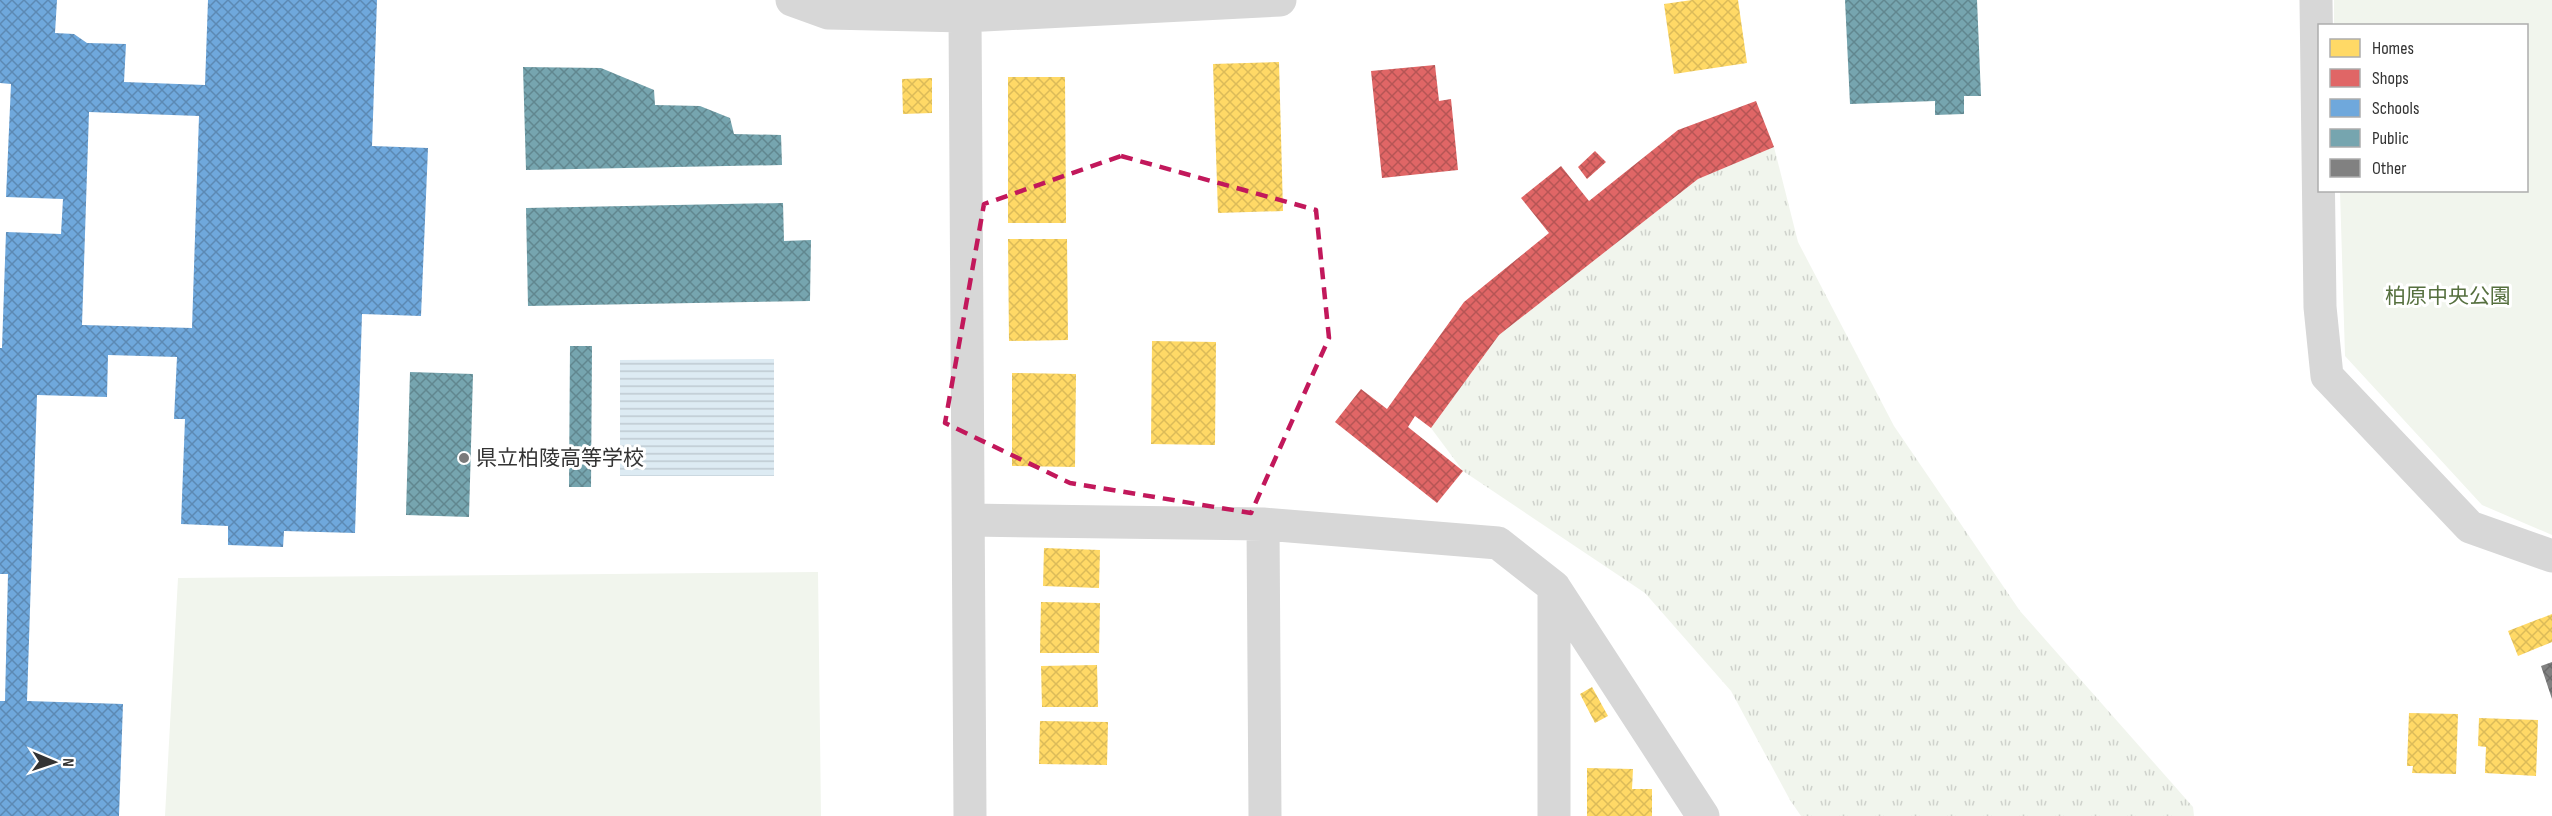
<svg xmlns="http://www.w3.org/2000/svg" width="2552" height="816" viewBox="0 0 2552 816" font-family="'Sofia Sans Condensed','Noto Sans JP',sans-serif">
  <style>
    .grass { fill: url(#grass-tufts) }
    .park { fill: #f1f5ed }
    .water { fill: url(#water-rules) }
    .homes { fill: url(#homes-cross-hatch) }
    .shops { fill: url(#shops-cross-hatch) }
    .schools { fill: url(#schools-cross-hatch); fill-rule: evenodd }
    .public { fill: url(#public-cross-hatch) }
    .building { fill: url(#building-cross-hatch) }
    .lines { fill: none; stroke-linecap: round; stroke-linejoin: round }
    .minor { stroke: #d7d7d7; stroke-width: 33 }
    .marked { fill: none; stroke: #c2185b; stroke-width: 4.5; stroke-dasharray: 12 8; stroke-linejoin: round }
    .poi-dot { fill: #7a7a7a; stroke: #fff; stroke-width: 2 }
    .labels { text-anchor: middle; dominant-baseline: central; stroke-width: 6; stroke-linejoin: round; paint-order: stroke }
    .park-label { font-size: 21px; fill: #56703f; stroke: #fff }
    .poi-label { font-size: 21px; fill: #333; stroke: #fff; text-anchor: start }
  </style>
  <defs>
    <pattern id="grass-tufts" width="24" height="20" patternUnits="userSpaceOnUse" patternTransform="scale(1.5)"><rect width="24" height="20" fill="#f1f5ed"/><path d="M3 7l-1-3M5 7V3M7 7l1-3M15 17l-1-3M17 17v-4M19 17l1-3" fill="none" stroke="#cfd2cc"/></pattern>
    <pattern id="water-rules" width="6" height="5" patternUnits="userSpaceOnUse" patternTransform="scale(1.5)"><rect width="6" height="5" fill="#ddebf3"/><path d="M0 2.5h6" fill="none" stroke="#becad1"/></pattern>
    <pattern id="homes-cross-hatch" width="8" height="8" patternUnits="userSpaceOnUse" patternTransform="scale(1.5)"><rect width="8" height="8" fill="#ffd966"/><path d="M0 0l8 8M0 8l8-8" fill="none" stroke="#dbbb59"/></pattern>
    <pattern id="shops-cross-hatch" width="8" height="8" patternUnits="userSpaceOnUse" patternTransform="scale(1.5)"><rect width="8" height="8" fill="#e06666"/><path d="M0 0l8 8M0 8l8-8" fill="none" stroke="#b65555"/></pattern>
    <pattern id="schools-cross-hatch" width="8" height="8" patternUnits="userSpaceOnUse" patternTransform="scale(1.5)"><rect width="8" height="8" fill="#6fa8dc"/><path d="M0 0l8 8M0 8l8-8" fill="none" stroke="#5c89b3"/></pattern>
    <pattern id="public-cross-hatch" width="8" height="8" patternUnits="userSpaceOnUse" patternTransform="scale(1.5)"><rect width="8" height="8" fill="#76a5af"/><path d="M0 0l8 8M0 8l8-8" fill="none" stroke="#61878f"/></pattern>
    <pattern id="building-cross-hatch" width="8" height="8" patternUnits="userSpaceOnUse" patternTransform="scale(1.5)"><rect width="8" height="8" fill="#818181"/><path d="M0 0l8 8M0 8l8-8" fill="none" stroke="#6a6a6a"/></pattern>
  </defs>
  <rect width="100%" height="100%" fill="#fff"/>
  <path class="grass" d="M1774,147L1798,242L1894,426L2020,611L2193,807L2194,816H1801L1790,800L1731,691L1645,593L1463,471L1431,428L1499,335L1698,179Z"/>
  <path class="park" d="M2334,0H2552V535L2482,505L2345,356L2340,191L2526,190V26L2334,25Z
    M818,572L821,816H165L178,578Z"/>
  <path class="water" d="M774,359V476H620V360Z"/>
  <path class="homes" d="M1692,0H1738L1747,63L1674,74L1664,4Z
    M1279,62L1283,211L1218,213L1213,64Z
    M1008,77H1065L1066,223H1008Z
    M932,78V113L903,114L902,79Z
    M1008,239H1067L1068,340L1009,341Z
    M1152,341L1216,342L1215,445L1151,444Z
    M1012,373L1076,374L1075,467L1012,466Z
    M1044,548L1100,550L1099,588L1043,586Z
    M1041,602L1100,603L1099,653H1040Z
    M2552,614V642L2518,656L2508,631Z
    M1097,665L1098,707H1042L1041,666Z
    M1592,687L1608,716L1595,723L1580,694Z
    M2409,713L2458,714L2456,774L2412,773L2413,766H2407Z
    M2479,718L2538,720L2536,776L2485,773L2486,747L2478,746Z
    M1040,721L1108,722L1107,765L1039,764Z
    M1587,768L1633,769L1632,789H1652V816H1587Z"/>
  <path class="shops" d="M1435,65L1439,101L1451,99L1458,170L1382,178L1371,71Z
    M1756,101L1774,147L1698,179L1499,335L1431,428L1415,416L1408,427L1463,471L1437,503L1335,422L1361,389L1387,409L1464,302L1549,233L1521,198L1561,166L1589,201L1678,130Z
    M1595,151L1606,162L1587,179L1578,167Z"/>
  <path class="schools" d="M0,0H57L55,33L74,34L87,43L126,44L124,82L205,85L208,0H377L372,146L428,148L421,316L362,314L355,533L284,531L283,547L228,545V526L181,524L185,419H174L177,357L108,355L107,397L37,395L27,701L123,704L119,816H0V701H5L8,574H0V348H2L6,232L61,234L63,199L6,197L11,84L0,83ZM89,112L199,116L192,328L82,325Z"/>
  <path class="public" d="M1845,0H1977L1981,96H1964V114L1935,115V101L1850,104Z
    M523,67L601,68L654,90L655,105L700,106L730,118L734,134L781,135L782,165L526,170Z
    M783,203L784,241L811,240L810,301L528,306L526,208Z
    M570,346H592L591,487H569Z
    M410,372L473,374L469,517L406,515Z"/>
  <path class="building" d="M2552,662V699L2541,666Z"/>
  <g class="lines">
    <path class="minor" d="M792,0L828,13L965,16L1280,0
      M2316,0L2320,307L2327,376L2470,527L2552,556
      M965,16L970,816
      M969,520L1263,524L1498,543L1554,587V816
      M1263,524L1265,816
      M1554,587L1703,816"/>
  </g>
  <path class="marked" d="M1121,156L1316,210L1329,338L1251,513L1070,483L945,423L984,204Z"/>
  <circle class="poi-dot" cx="464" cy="458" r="6"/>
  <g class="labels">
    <g class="park-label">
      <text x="2448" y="296">柏原中央公園</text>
    </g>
    <g class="poi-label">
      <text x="476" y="458">県立柏陵高等学校</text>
    </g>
  </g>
  <rect x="2318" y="24" width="210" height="168" fill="#ffffff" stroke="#adadad" stroke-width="1.5"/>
  <rect x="2330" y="39" width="30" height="18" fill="#ffd966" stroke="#adadad" stroke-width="1.5"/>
  <text x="2372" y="54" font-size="18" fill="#333333">Homes</text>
  <rect x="2330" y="69" width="30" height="18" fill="#e06666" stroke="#adadad" stroke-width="1.5"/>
  <text x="2372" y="84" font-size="18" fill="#333333">Shops</text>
  <rect x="2330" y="99" width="30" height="18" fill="#6fa8dc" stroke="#adadad" stroke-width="1.5"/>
  <text x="2372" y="114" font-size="18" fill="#333333">Schools</text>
  <rect x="2330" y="129" width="30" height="18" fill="#76a5af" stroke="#adadad" stroke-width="1.5"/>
  <text x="2372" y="144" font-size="18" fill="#333333">Public</text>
  <rect x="2330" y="159" width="30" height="18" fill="#818181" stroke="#adadad" stroke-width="1.5"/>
  <text x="2372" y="174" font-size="18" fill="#333333">Other</text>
  <g transform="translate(54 762) rotate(92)" stroke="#ffffff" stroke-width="4.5" paint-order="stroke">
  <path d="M0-4.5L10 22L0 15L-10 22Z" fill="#333333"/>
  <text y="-9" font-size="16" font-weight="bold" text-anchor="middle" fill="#333333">N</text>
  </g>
</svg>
